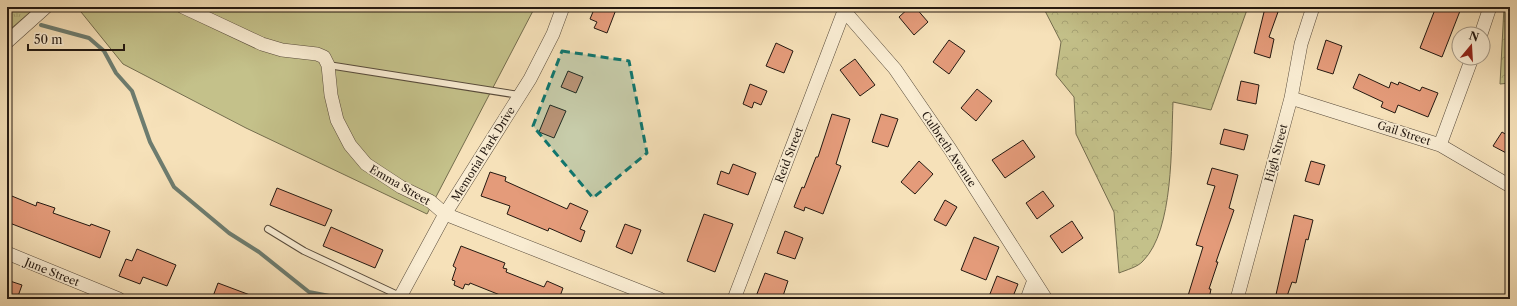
<svg xmlns="http://www.w3.org/2000/svg" width="1517" height="306" viewBox="0 0 1517 306" font-family="'Libre Caslon Text',serif">
  <style>
    .forest { fill: url(#forest-crowns); stroke: #746d4e }
    .park { fill: url(#park-tufts); stroke: #746d4e }
    .pitch { fill: #c4c18a; stroke: #746d4e }
    .lines { fill: none; stroke-linecap: round; stroke-linejoin: round }
    .stream { stroke: #6d7c6f; stroke-width: 4 }
    .building { fill: #e49b7a; stroke: #241911 }
    .lane-casing { stroke: #584b3b; stroke-width: 8 }
    .street-casing { stroke: #584b3b; stroke-width: 14 }
    .lane { stroke: #f9ecd2; stroke-width: 6 }
    .street { stroke: #f9ecd2; stroke-width: 13 }
    .marked { fill: #0f766e; fill-opacity: 0.2; stroke: #0f766e; stroke-width: 3; stroke-dasharray: 8 5; stroke-linejoin: round }
    .labels { text-anchor: middle; dominant-baseline: central; stroke-width: 3.5; stroke-linejoin: round; paint-order: stroke }
    .street-label { font-size: 11px; fill: #241911; stroke: #f9ecd2 }
  </style>
  <defs>
    <pattern id="forest-crowns" width="20" height="18" patternUnits="userSpaceOnUse"><rect width="20" height="18" fill="#c4c18a"/><path d="M2 6a3 3 0 1 1 6 0M12 15a3 3 0 1 1 6 0" fill="none" stroke="#a8a576"/></pattern>
    <pattern id="park-tufts" width="24" height="20" patternUnits="userSpaceOnUse"><rect width="24" height="20" fill="#c4c18a"/><path d="M3 7l-1-3M5 7V3M7 7l1-3M15 17l-1-3M17 17v-4M19 17l1-3" fill="none" stroke="#a8a576"/></pattern>
  </defs>
  <rect width="100%" height="100%" fill="#f6e1b9"/>
  <filter id="stains"><feTurbulence type="fractalNoise" baseFrequency=".005" numOctaves="4"/><feColorMatrix values="0 0 0 0 .2 0 0 0 0 .09 0 0 0 0 .02 0 0 0 .5 -.17"/></filter>
  <radialGradient id="worn" r=".72"><stop offset=".6" stop-color="#630" stop-opacity="0"/><stop offset="1" stop-color="#630" stop-opacity=".3"/></radialGradient>
  <path class="forest" d="M1043,7H1248L1211,110L1173,102C1171,145 1174,230 1143,261C1138,267 1126,270 1119,273L1114,212L1076,134L1074,97L1056,75L1061,42Z
    M1504,7H1510V83L1500,84Z"/>
  <path class="park" d="M7,7H36L7,32Z"/>
  <path class="pitch" d="M77,7H535L427,214L246,128L123,64Z"/>
  <g class="lines">
    <path class="stream" d="M10,7L12,9
      M41,25L89,38L104,51L116,73L132,91L150,142L174,187L229,233L259,252L309,292L345,299"/>
  </g>
  <path class="building" d="M595,7H617L607,33L594,28L597,22L590,19Z
    M910,7H915L928,22L914,35L899,17Z
    M1436,7H1450L1460,11L1442,57L1420,48Z
    M1265,8L1278,12L1269,37L1274,39L1270,58L1254,53Z
    M949,40L965,51L949,74L933,62Z
    M1326,40L1342,46L1333,74L1317,69Z
    M776,43L793,51L784,73L766,66Z
    M855,59L875,85L860,96L840,70Z
    M568,71L583,77L576,93L561,87Z
    M1359,74L1389,88L1391,82L1398,85L1399,82L1420,91L1422,87L1438,93L1428,117L1398,105L1395,113L1381,107L1383,102L1353,88Z
    M1241,81L1259,85L1256,104L1237,100Z
    M750,84L767,91L761,105L754,102L752,108L743,104Z
    M977,89L992,101L976,121L961,108Z
    M550,105L566,111L554,138L539,132Z
    M832,114L850,119L836,164L841,166L823,214L805,207L804,211L794,207L802,187L804,188L816,157H818Z
    M881,114L898,119L888,147L872,142Z
    M1224,129L1248,135L1244,150L1220,144Z
    M1502,132L1510,137V155L1493,146Z
    M1023,140L1035,157L1005,178L992,160Z
    M919,161L933,174L915,194L901,182Z
    M1311,161L1325,165L1319,185L1305,181Z
    M733,164L756,173L748,195L717,184L721,171L729,174Z
    M1212,168L1238,175L1229,208L1234,210L1216,262H1218L1209,289H1211L1209,299H1187L1203,247L1196,245L1215,186L1207,184Z
    M490,172L506,177L505,181L567,209L570,203L588,211L580,229L585,231L581,242L549,228L548,231L507,214L510,206L481,196Z
    M277,188L332,210L325,226L270,205Z
    M1043,191L1054,206L1037,219L1026,203Z
    M7,194L36,206L37,202L55,208L53,213L90,226L91,224L110,231L100,258L7,222Z
    M945,200L957,207L946,226L934,220Z
    M704,214L733,224L715,272L687,261Z
    M1294,215L1313,220L1308,240L1306,239L1296,283L1292,282L1286,299H1275Z
    M1072,221L1083,238L1062,253L1050,236Z
    M625,224L641,230L632,254L616,247Z
    M331,227L383,250L375,268L323,246Z
    M785,231L803,238L795,259L777,253Z
    M974,237L999,247L986,280L961,270Z
    M461,246L505,263L503,268L507,269L506,272L544,287L547,281L563,288L559,299H510L470,283L469,285L465,284L463,289L454,285L455,281L452,280L456,268L453,266Z
    M137,249L176,265L167,286L143,277L140,284L119,276L126,259L132,261Z
    M765,273L788,281L782,299H755Z
    M997,276L1018,284L1012,299H988Z
    M7,280L22,285L17,299H7Z
    M218,283L258,298V299H212Z"/>
  <g class="lines">
    <defs>
      <path id="lane" d="M328,65L519,95
        M268,229L304,251L400,296"/>
      <path id="street" d="M183,7L262,44L282,50L317,54L324,57L328,65L331,95L337,120L350,145L366,164L401,187L430,201L445,214L660,299
        M841,7L895,69L950,149L1046,299
        M1481,34L1490,7
        M7,42L46,7
        M1291,98L1440,145L1510,186
        M1440,145L1472,58
        M7,253L119,299
        M399,299L445,214L530,79L553,34L563,7
        M734,299L844,11
        M1027,299L1034,280
        M1237,299L1291,98L1301,44L1313,7"/>
    </defs>
    <use href="#lane" class="lane-casing"/>
    <use href="#street" class="street-casing"/>
    <use href="#lane" class="lane"/>
    <use href="#street" class="street"/>
  </g>
  <path class="marked" d="M562,51L629,61L647,153L593,198L533,126Z"/>
  <g class="labels">
    <g class="street-label">
      <text transform="translate(1404 133) rotate(18)">Gail Street</text>
      <text transform="translate(949 149) rotate(56)">Culbreth Avenue</text>
      <text transform="translate(1276 153) rotate(-75)">High Street</text>
      <text transform="translate(483 154) rotate(-58)">Memorial Park Drive</text>
      <text transform="translate(789 155) rotate(-69)">Reid Street</text>
      <text transform="translate(400 185) rotate(30)">Emma Street</text>
      <text transform="translate(52 272) rotate(22)">June Street</text>
    </g>
  </g>
  <rect width="1517" height="306" fill="none" stroke="#f6e1b9" stroke-width="24"/>
  <rect x="8" y="8" width="1501" height="290" fill="none" stroke="#241911" stroke-width="2"/>
  <rect x="12" y="12" width="1493" height="282" fill="none" stroke="#241911"/>
  <g transform="translate(1471 46) rotate(18)"><circle r="19" fill="#f9ecd2" stroke="#a49885"/>
  <path d="M0-3L7 15L0 10L-7 15Z" fill="#8f2418"/>
  <text y="-6" font-size="11" font-weight="bold" text-anchor="middle" fill="#241911">N</text>
  </g>
  <path d="M28 44v6h96v-6" fill="none" stroke="#241911" stroke-width="2"/>
  <text x="34" y="44" font-size="12" fill="#241911" stroke="#f9ecd2" stroke-width="3" paint-order="stroke">50 m</text>
  <rect width="100%" height="100%" filter="url(#stains)"/>
  <rect width="100%" height="100%" fill="url(#worn)"/>
</svg>
